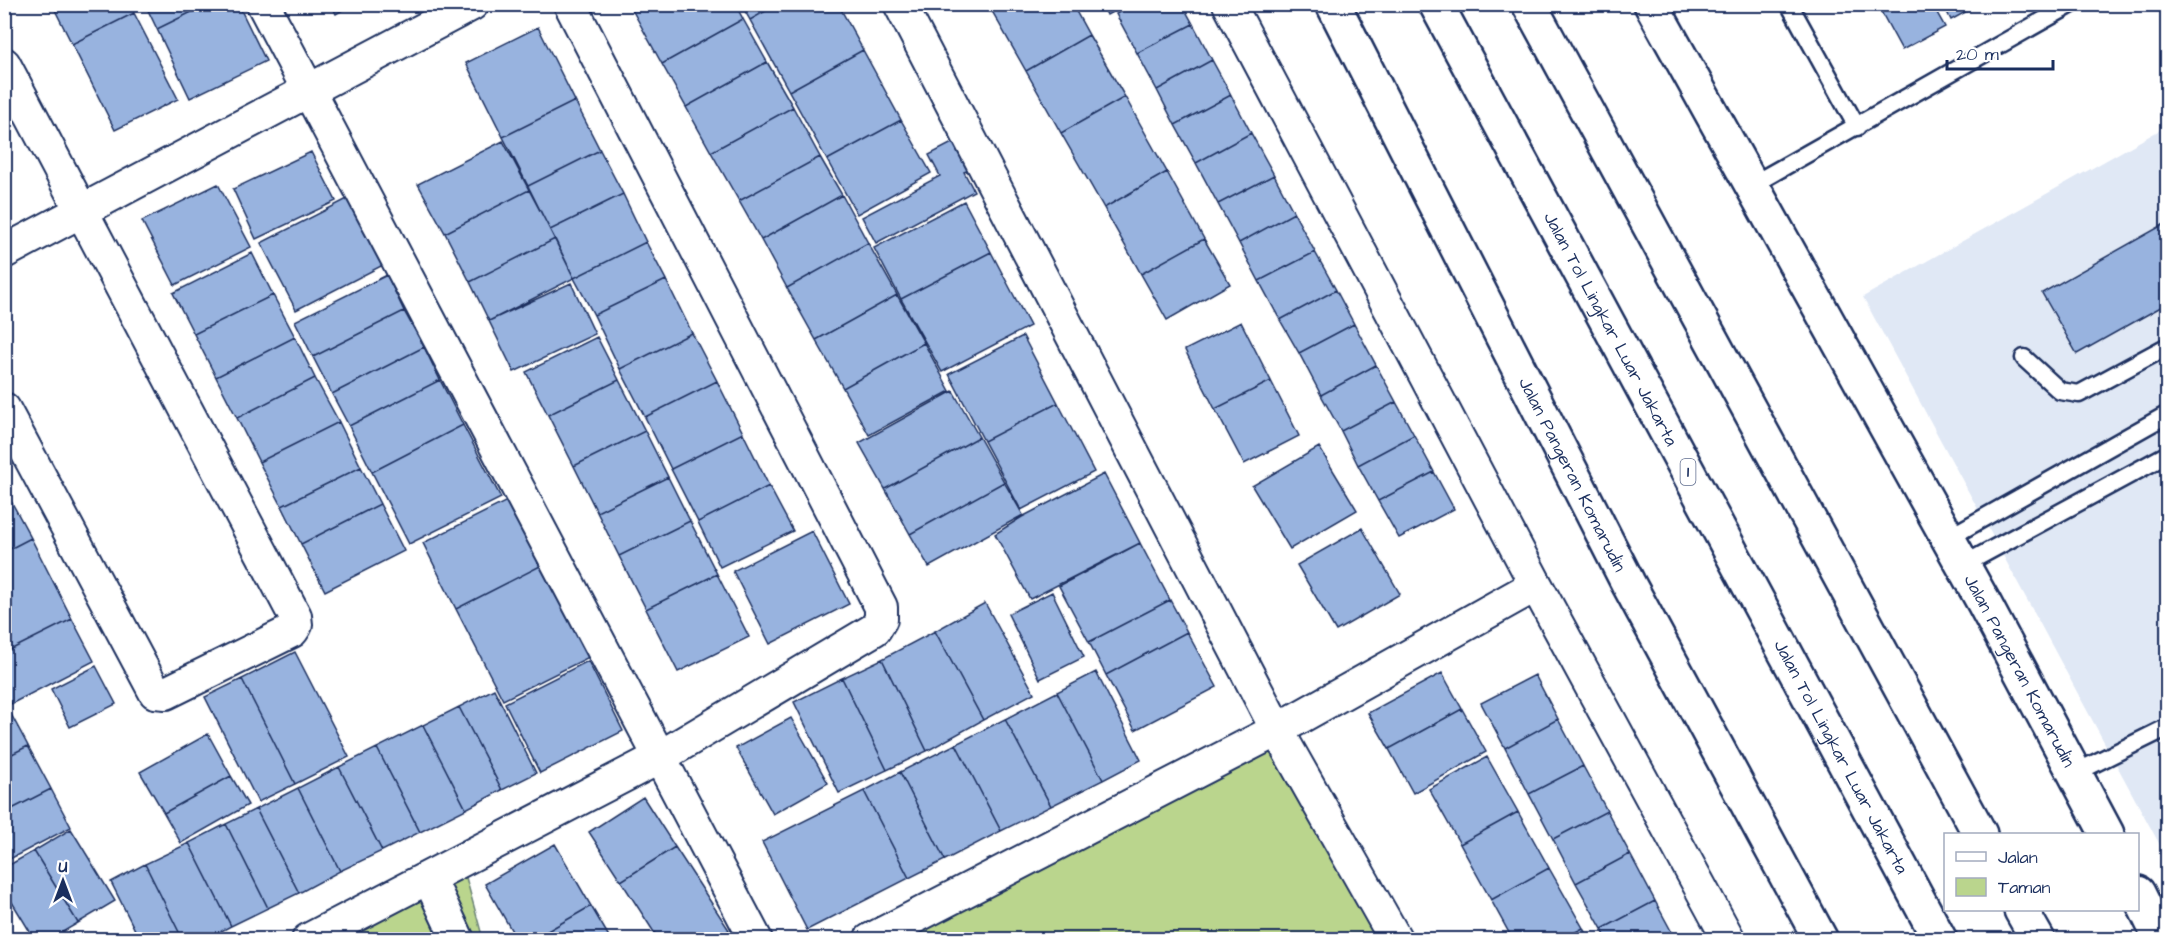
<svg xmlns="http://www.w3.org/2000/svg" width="2172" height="944" viewBox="0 0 2172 944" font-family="'Architects Daughter',sans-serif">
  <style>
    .built { fill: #e0e8f5 }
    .green { fill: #bad58d; stroke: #6a8276; stroke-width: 1.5 }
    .building { fill: #98b3df; stroke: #1b2f5e; stroke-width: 1.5 }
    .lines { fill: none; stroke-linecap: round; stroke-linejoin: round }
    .lane-casing { stroke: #1b2f5e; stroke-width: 21 }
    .street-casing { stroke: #1b2f5e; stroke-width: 36 }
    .secondary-casing { stroke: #1b2f5e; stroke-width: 38 }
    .highway-casing { stroke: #1b2f5e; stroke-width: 38 }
    .lane { stroke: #fff; stroke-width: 16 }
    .street { stroke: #fff; stroke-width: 32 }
    .secondary { stroke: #fff; stroke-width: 33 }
    .highway { stroke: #fff; stroke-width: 33 }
    .labels { text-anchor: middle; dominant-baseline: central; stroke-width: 4.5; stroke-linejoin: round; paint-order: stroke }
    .shield { fill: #fff; stroke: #5f6d8e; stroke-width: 1.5 }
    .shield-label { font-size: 16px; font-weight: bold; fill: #1b2f5e }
    .street-label { font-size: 18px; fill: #1b2f5e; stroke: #fff }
  </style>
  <rect width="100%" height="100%" fill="#fff"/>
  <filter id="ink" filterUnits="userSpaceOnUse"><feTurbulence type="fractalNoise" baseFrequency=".0167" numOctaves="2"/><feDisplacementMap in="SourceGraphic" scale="12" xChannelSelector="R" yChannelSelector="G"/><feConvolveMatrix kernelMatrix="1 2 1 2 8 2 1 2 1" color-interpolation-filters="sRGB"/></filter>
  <g filter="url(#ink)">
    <path class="built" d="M2167,126V858L1863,297Z"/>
    <path class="green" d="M1277,730L1396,940H870Z
      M465,874L483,939L330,940Z"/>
    <path class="building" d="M52,4H130L134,13L72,44Z
      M145,4H208L157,29Z
      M208,4H238L266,61L190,98L157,29Z
      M331,4H353L336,14Z
      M629,4H735L743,19L662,64Z
      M741,4H778L750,20Z
      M778,4H838L863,50L789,91L750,20Z
      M988,4H1072L1089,35L1026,71Z
      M1102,4H1127L1107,15Z
      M1134,4H1182L1193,24L1137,53L1116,14Z
      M1877,4H1932L1945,27L1902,50Z
      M1943,4H1980L1951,20Z
      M134,13L178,99L115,130L72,44Z
      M743,19L767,62L686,107L662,64Z
      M1193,24L1212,60L1157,90L1137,53Z
      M538,27L575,101L503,137L466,63Z
      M1089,35L1125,97L1061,133L1026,71Z
      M863,50L901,120L827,160L789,91Z
      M1212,60L1231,95L1175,125L1157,90Z
      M767,62L793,107L711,152L686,107Z
      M1231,95L1251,133L1196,163L1175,125Z
      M1125,97L1167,172L1104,208L1061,133Z
      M575,101L600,150L528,186L503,137Z
      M793,107L820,157L739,201L711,152Z
      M901,120L931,173L857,214L827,160Z
      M1251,133L1274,175L1218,204L1196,163Z
      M503,141L529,190L445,233L418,184Z
      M954,142L969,170L964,172L974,191L876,243L862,217L940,176L929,155Z
      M600,150L623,194L550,230L528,186Z
      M311,152L336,201L256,239L233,189Z
      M820,157L842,195L761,240L739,201Z
      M1167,172L1204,239L1141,274L1104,208Z
      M1274,175L1294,213L1239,243L1218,204Z
      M218,184L251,247L175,285L142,221Z
      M529,190L555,239L470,282L445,233Z
      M623,194L646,242L574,278L550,230Z
      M355,195L389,262L296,310L261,243Z
      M842,195L868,243L787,288L761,240Z
      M964,201L991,252L901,299L874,248Z
      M1294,213L1315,252L1259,281L1239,243Z
      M2168,222V303L2077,354L2042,293Z
      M555,239L574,278L489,321L470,282Z
      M1204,239L1230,284L1167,320L1141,274Z
      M646,242L666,280L594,315L574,278Z
      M868,243L897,295L816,340L787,288Z
      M991,252L1030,326L942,372L901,299Z
      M1315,252L1336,290L1280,320L1259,281Z
      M252,253L273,295L194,334L173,293Z
      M387,275L404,311L313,357L295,321Z
      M666,280L692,333L620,369L594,315Z
      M571,283L595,334L514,372L489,321Z
      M1336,290L1354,324L1299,353L1280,320Z
      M273,295L295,337L216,377L194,334Z
      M897,295L924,343L843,388L816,340Z
      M404,311L424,347L332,394L313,357Z
      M1241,322L1271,381L1215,409L1185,350Z
      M1354,324L1376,365L1321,395L1299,353Z
      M692,333L717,381L645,417L620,369Z
      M1023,336L1058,403L984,441L949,374Z
      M295,337L315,378L237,418L216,377Z
      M597,337L619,380L548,415L526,372Z
      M924,343L950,391L869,435L843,388Z
      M424,347L440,380L349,426L332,394Z
      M1376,365L1396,402L1341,431L1321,395Z
      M315,378L339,422L259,462L237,418Z
      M440,380L463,425L372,472L349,426Z
      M619,380L645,431L574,466L548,415Z
      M717,381L743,433L671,469L645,417Z
      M1271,381L1299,436L1244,464L1215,409Z
      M953,391L979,437L885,489L859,443Z
      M1396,402L1414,435L1358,465L1341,431Z
      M1058,403L1094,472L1021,510L984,441Z
      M339,422L361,467L282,506L259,462Z
      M463,425L501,498L409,544L372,472Z
      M645,431L668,477L597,512L574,466Z
      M743,433L769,486L698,522L671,469Z
      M1414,435L1434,472L1378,501L1358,465Z
      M979,437L1004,482L910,534L885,489Z
      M1319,447L1357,510L1290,549L1252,486Z
      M361,467L380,504L301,544L282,506Z
      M1434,472L1454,509L1399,538L1378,501Z
      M1104,474L1140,543L1030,599L995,534L1022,517Z
      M668,477L690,521L619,556L597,512Z
      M1004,482L1023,515L929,567L910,534Z
      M769,486L793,531L720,567L698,522Z
      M4,488L31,538L4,552Z
      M517,496L550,561L456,609L423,543Z
      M380,504L404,551L325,591L301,544Z
      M690,521L717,574L646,609L619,556Z
      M1362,528L1400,594L1336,631L1297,565Z
      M812,531L849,604L770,644L733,571Z
      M31,538L72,619L4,653V552Z
      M1140,543L1170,600L1089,642L1059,586Z
      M550,561L597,653L503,700L456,609Z
      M717,574L749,637L678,672L646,609Z
      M1052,592L1084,657L1040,679L1008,614Z
      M1170,600L1187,632L1106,675L1089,642Z
      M985,603L1034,693L983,720L935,631Z
      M72,619L94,661L11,704L4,691V653Z
      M935,631L983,720L927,751L882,659Z
      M1187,632L1217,687L1135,730L1106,675Z
      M295,652L349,757L295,784L242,679Z
      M882,659L927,751L887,770L842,678Z
      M588,661L623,731L540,773L505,703Z
      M96,666L116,704L70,727L51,689Z
      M1096,672L1141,760L1103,780L1057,692Z
      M1442,673L1462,709L1389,749L1368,713Z
      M1535,675L1558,719L1505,748L1481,703Z
      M842,678L887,770L839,793L794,702Z
      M242,679L295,784L258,802L205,697Z
      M494,689L536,773L502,790L459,707Z
      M1057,692L1103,780L1051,806L1005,719Z
      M4,701L12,716L4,720Z
      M459,707L502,790L466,809L423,725Z
      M1462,709L1486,752L1413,793L1389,749Z
      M12,716L28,746L4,758V720Z
      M791,718L828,783L773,814L736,748Z
      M1005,719L1051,806L1001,831L956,744Z
      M1558,719L1583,766L1529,794L1505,748Z
      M423,725L466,809L420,832L377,748Z
      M208,734L231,776L164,813L140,772Z
      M956,744L1001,831L945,860L900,772Z
      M28,746L51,789L4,813V758Z
      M377,748L420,832L382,851L339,767Z
      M1487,757L1518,812L1460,844L1429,789Z
      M1583,766L1607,811L1553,839L1529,794Z
      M339,767L382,851L340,871L298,788Z
      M900,772L945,860L909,878L864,791Z
      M231,776L248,805L181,843L164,813Z
      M298,788L340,871L299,893L256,809Z
      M51,789L71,827L4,862V813Z
      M864,791L909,878L807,930L762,842Z
      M643,797L675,847L621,881L589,832Z
      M256,809L299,893L268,908L226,824Z
      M1607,811L1630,854L1576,883L1553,839Z
      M1518,812L1549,868L1491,900L1460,844Z
      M226,824L268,908L231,926L189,843Z
      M71,829L115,901L78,923L34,851Z
      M189,843L231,926L205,940H183L145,864Z
      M555,844L591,906L532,940H517L485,884Z
      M675,847L729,930L714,940H659L621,881Z
      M34,851L78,923L49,940H35L4,889V868Z
      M1630,854L1655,901L1602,929L1576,883Z
      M145,864L183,940H140L111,882Z
      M1549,868L1583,928L1561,940H1513L1491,900Z
      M1655,901L1676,940H1607L1602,929Z
      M591,906L611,940H532Z
      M1583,928L1589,940H1561Z"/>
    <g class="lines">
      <defs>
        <path id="lane" d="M1789,4L1857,127
          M1750,186L2072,4
          M2024,358L2060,391L2079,394L2168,346
          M1948,538L2168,414
          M1963,565L2168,454
          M2075,773L2168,727"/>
        <path id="street" d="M263,4L756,940
          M900,4L1277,730L1396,940
          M1229,4L1536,585L1729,940
          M4,64L295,616L296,625L292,631L166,693L155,692L4,409
          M4,252L472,4
          M429,878L458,940
          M308,940L660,757L875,629L881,619V607L570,4
          M870,940L1277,730L1536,585"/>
        <g id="secondary">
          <path id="s1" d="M1333,4L1628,583L1821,940"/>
          <path id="s2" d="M1651,4L1984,603L2107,834"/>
          <path d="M2138,893L2161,940"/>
        </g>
        <g id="highway">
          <path id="s3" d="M1436,4L1940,940"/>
          <path d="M1529,4L1980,834"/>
          <path d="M2021,910L2038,940"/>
        </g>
      </defs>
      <use href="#lane" class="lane-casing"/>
      <use href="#street" class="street-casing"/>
      <use href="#secondary" class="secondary-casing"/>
      <use href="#highway" class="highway-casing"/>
      <use href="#lane" class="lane"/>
      <use href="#street" class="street"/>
      <use href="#secondary" class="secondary"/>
      <use href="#highway" class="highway"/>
    </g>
  </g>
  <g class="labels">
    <rect class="shield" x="1680.5" y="459" width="15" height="26" rx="4.5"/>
    <g class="shield-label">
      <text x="1688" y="472">1</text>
    </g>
    <g class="street-label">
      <text stroke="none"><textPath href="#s3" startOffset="369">Jalan Tol Lingkar Luar Jakarta</textPath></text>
      <text stroke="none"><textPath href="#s1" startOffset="528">Jalan Pangeran Komarudin</textPath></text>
      <text stroke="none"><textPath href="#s2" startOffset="762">Jalan Pangeran Komarudin</textPath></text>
      <text stroke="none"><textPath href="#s3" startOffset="855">Jalan Tol Lingkar Luar Jakarta</textPath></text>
    </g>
  </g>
  <rect width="2172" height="944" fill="none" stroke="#fff" stroke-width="24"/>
  <rect x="12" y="12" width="2148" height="920" fill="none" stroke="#1b2f5e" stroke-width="2" filter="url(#ink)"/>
  <rect x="1944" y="833" width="195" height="78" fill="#ffffff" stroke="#a4acbf" stroke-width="1.5"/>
  <rect x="1956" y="852" width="30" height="9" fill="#ffffff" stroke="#a4acbf" stroke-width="1.5"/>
  <text x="1998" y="863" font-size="18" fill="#1b2f5e">Jalan</text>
  <rect x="1956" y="878" width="30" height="18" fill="#bad58d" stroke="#a4acbf" stroke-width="1.5"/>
  <text x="1998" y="893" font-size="18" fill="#1b2f5e">Taman</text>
  <g transform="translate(63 881)" stroke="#ffffff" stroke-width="4.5" paint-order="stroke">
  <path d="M0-4.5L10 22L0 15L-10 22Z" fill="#1b2f5e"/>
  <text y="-9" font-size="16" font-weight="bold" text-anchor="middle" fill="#1b2f5e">U</text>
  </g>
  <path d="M1947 60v9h106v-9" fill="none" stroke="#1b2f5e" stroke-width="3"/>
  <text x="1956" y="60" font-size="18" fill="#1b2f5e" stroke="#ffffff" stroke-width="4.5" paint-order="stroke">20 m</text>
</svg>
